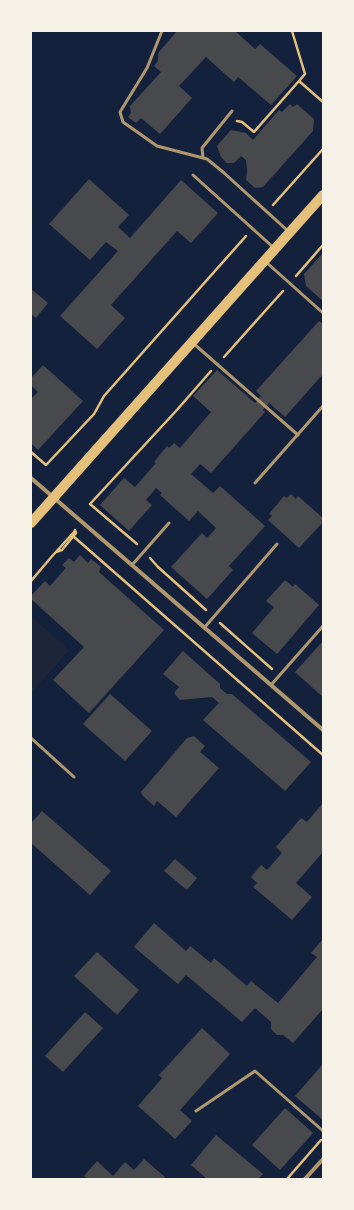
<svg xmlns="http://www.w3.org/2000/svg" width="354" height="1210" viewBox="0 0 354 1210" font-family="'Sofia Sans Condensed',sans-serif">
  <style>
    .green { fill: #1d2539 }
    .building { fill: #48494c }
    .lines { fill: none; stroke-linecap: round; stroke-linejoin: round }
    .path { stroke: #e5c07b; stroke-width: 2.5 }
    .service { stroke: #b1986c; stroke-width: 3 }
    .minor { stroke: #b1986c; stroke-width: 4 }
    .primary { stroke: #e5c07b; stroke-width: 10 }
  </style>
  <rect width="100%" height="100%" fill="#14213d"/>
  <path class="green" d="M31,616L69,650L31,693Z"/>
  <path class="building" d="M177,31H235L255,49L260,44L297,76L271,105L238,77L234,82L206,57L179,86L192,98L160,134L141,118L136,123L128,117L131,113L130,106L161,72L154,66L158,61V53Z
    M290,104L293,107L297,104L314,119L313,131L263,187L255,188L246,180L247,171L246,160L241,156L234,163H227L221,157L217,146L231,130L246,133L253,140L279,110L282,112Z
    M89,179L129,215L118,227L130,238L181,180L218,213L191,243L177,231L111,305L125,318L97,349L60,316L118,251L106,242L90,260L49,224Z
    M323,253V301L306,286L304,274Z
    M31,289L48,303L36,318L31,314Z
    M319,321L323,324V374L285,417L269,403L263,410L265,412L211,473L200,464L191,474L213,493L220,486L265,526L229,566L233,570L207,599L171,567L202,533L207,538L216,528L198,511L189,521L160,495L162,493L156,488L146,500L152,505L129,531L100,505L124,478L135,487L156,463L154,462L167,446L169,448L174,443L180,448L211,412L193,396L217,370L255,403L261,396L256,391Z
    M43,365L83,401L38,450L31,443V399L38,392L31,385V378Z
    M291,494L296,499L298,496L323,518L321,521L323,522L299,548L268,520L272,516L269,514L284,496L287,498Z
    M80,555L88,563L91,559L101,567L99,572L164,630L89,713L53,680L84,647L31,599V596L45,581L50,586L66,568L62,565L69,558L74,562Z
    M285,580L293,587L295,584L319,605L277,654L252,633L274,607L266,601Z
    M323,641V697L295,672Z
    M183,651L220,684V688L227,694H232L311,762L285,791L203,720L219,703L212,697L180,700L174,693L179,687L163,674Z
    M110,694L152,731L125,761L83,724Z
    M194,736L205,746L200,752L219,768L176,817L157,801L154,806L142,795L141,792L187,738Z
    M323,803V852L296,883L312,897L292,920L253,887L257,883L251,877L261,865L267,870L282,853L276,847L301,818L307,822Z
    M42,811L111,871L90,895L31,843V823Z
    M175,859L197,878L187,890L164,871Z
    M154,923L186,951L190,946L211,963L214,958L247,986L251,981L278,1003L317,957L311,953L323,939V1009L293,1043L283,1035H277L271,1029V1022L255,1008L242,1022L186,975L178,984L134,947Z
    M97,952L139,990L117,1015L74,976Z
    M85,1012L103,1028L63,1072L45,1056Z
    M202,1028L230,1054L180,1110L192,1121L175,1139L138,1106L162,1078L159,1075Z
    M323,1064V1120L295,1096Z
    M285,1108L313,1133L280,1170L252,1145Z
    M216,1135L263,1174L258,1179H207L191,1165Z
    M144,1159L165,1177L163,1179H88L84,1176L97,1161L113,1176L125,1162L134,1170Z"/>
  <g class="lines">
    <path class="path" d="M292,31L305,74L299,81
      M237,121L242,122L254,132L299,81L323,102
      M273,205L323,149
      M296,276L323,245
      M224,357L283,291
      M31,452L46,465L94,414L104,396L246,236
      M73,536L323,755
      M137,544L90,504L176,411L211,371
      M150,558L158,567L206,610
      M31,581C45,564 59,548 74,532L75,530L76,533L62,550L56,552
      M220,623L272,669
      M287,1179L321,1140"/>
    <path class="service" d="M162,31L147,68L120,112L123,122L157,146L207,159L223,172L288,231
      M203,158L202,148L232,111
      M193,175L274,248
      M266,262L323,313
      M194,344L298,435
      M255,483L323,406
      M132,565L169,523
      M204,628L277,544
      M271,685L323,626
      M31,738L74,777
      M196,1111L255,1071L323,1131"/>
    <path class="minor" d="M31,478L323,730
      M305,1179L323,1159"/>
    <path class="primary" d="M31,523L323,195"/>
  </g>
  <rect width="354" height="1210" fill="none" stroke="#f6f1e7" stroke-width="64"/>
</svg>
